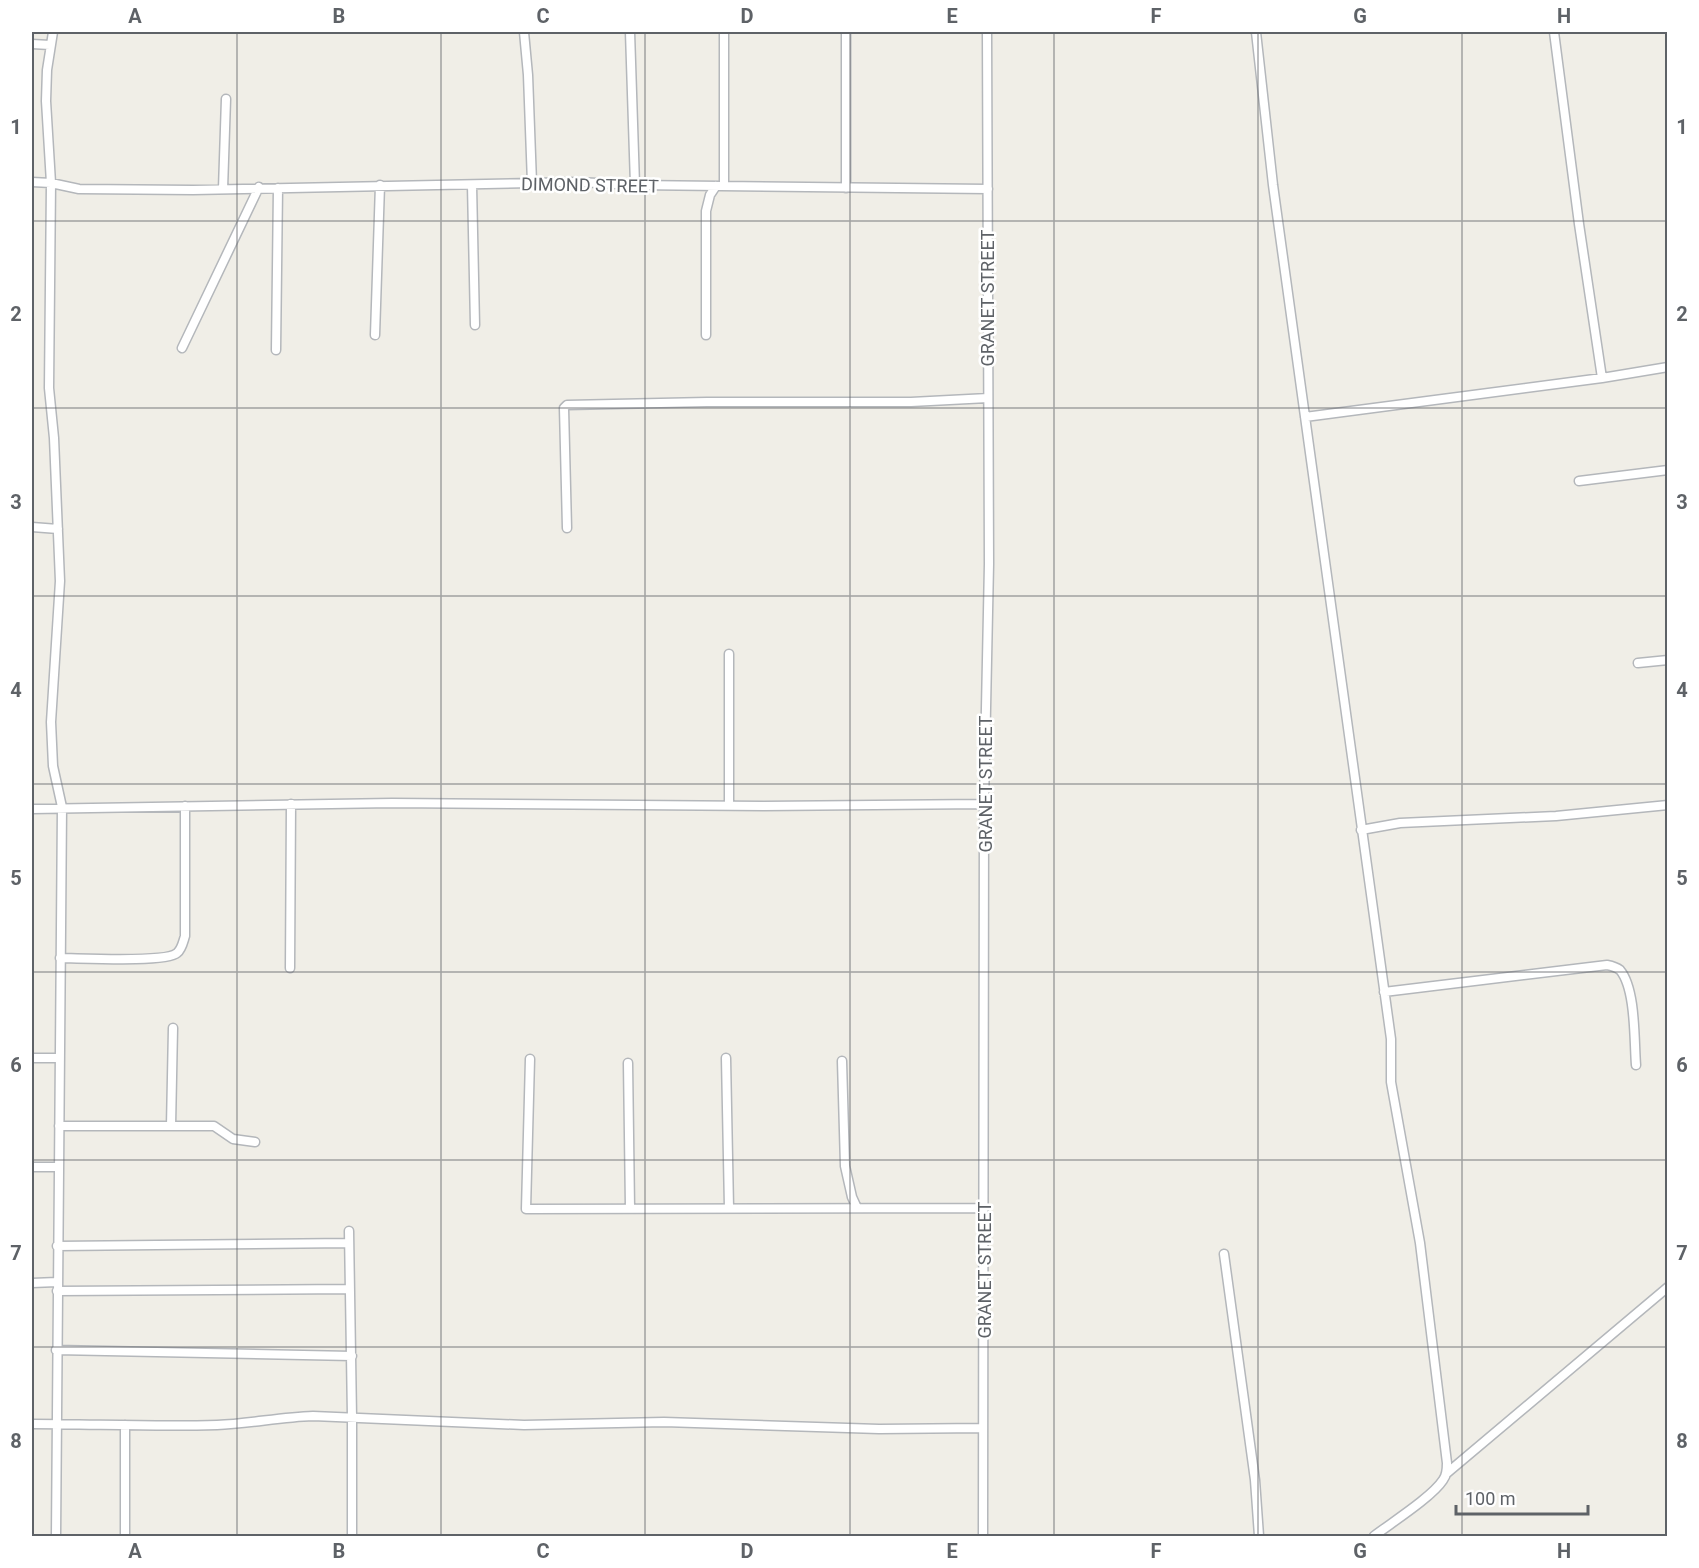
<svg xmlns="http://www.w3.org/2000/svg" width="1699" height="1568" viewBox="0 0 1699 1568" font-family="Roboto,sans-serif">
  <style>
    .lines { fill: none; stroke-linecap: round; stroke-linejoin: round }
    .minor-casing { stroke: #b4b7bb; stroke-width: 11 }
    .minor { stroke: #fff; stroke-width: 8 }
    .grid { fill: none; stroke: #5e6267; stroke-width: 1.5; stroke-opacity: 0.55 }
    .labels { text-anchor: middle; dominant-baseline: central; stroke-width: 5; stroke-linejoin: round; paint-order: stroke }
    .street-label { font-size: 18px; fill: #5e6267; stroke: #fff }
    .neatline { fill: none; stroke: #5e6267; stroke-width: 2 }
    .grid-label { font-size: 20px; text-anchor: middle; font-weight: bold; fill: #5e6267 }
  </style>
  <rect width="100%" height="100%" fill="#f0eee7"/>
  <g class="lines">
    <defs>
      <path id="minor" d="M53,32L47,70L46,101L51,183L49,388L54,438L60,581L51,722L53,766L62,807L56,1536
        M524,32L528,75L532,183
        M630,32L635,185
        M724,32V186
        M846,32V188
        M1256,32L1273,185L1391,1039V1082L1420,1243L1447,1463C1447,1469 1447,1475 1443,1480C1432,1497 1391,1523 1374,1536
        M1554,32L1579,224L1602,378
        M32,44L50,45
        M32,182L51,183L79,189L193,190L578,182L635,185L988,189
        M472,185L475,325
        M223,189L226,99
        M375,335L380,185
        M706,335V211L710,195L716,186
        M182,348L259,187
        M276,350L278,188
        M1305,417L1602,378L1668,367
        M1579,481L1668,470
        M32,527L58,529
        M567,528L564,408L567,405L707,402H911L988,398
        M1638,663L1668,660
        M729,805V654
        M32,809L392,803L764,806L984,804
        M1361,830L1400,823L1556,816L1668,805
        M60,958C79,958 166,963 177,953C182,949 183,942 185,936V806
        M290,968L291,804
        M1384,992L1607,965C1612,966 1616,967 1620,970C1636,989 1634,1040 1636,1065
        M32,1058H59
        M726,1058L729,1208
        M530,1059L526,1209L984,1208
        M842,1061L845,1166L852,1197L857,1208
        M628,1063L630,1208
        M59,1126H214L233,1139L255,1142
        M171,1126L173,1028
        M32,1167H58
        M349,1231L352,1417V1536
        M57,1246L349,1243
        M1224,1254L1255,1480L1259,1536
        M32,1283L57,1282
        M57,1291L350,1289
        M56,1350L352,1356
        M32,1424C93,1424 155,1427 217,1425C249,1424 280,1417 313,1416L524,1425L664,1422L879,1429L983,1428
        M1447,1473L1668,1287
        M125,1536V1425
        M983,1536L984,804L989,564L987,32"/>
    </defs>
    <use href="#minor" class="minor-casing"/>
    <use href="#minor" class="minor"/>
  </g>
  <path class="grid" d="M237,32V1536M441,32V1536M645,32V1536M850,32V1536M1054,32V1536M1258,32V1536M1462,32V1536M32,221H1668M32,408H1668M32,596H1668M32,784H1668M32,972H1668M32,1160H1668M32,1347H1668"/>
  <g class="labels">
    <g class="street-label">
      <text transform="translate(590 185) rotate(1)">DIMOND STREET</text>
      <text transform="translate(987 298) rotate(-90)">GRANET STREET</text>
      <text transform="translate(985 784) rotate(-90)">GRANET STREET</text>
      <text transform="translate(984 1270) rotate(-90)">GRANET STREET</text>
    </g>
  </g>
  <rect width="1699" height="1568" fill="none" stroke="#ffffff" stroke-width="66"/>
  <path d="M1456 1505v9h132v-9" fill="none" stroke="#5e6267" stroke-width="3"/>
  <text x="1465" y="1505" font-size="18" fill="#5e6267" stroke="#ffffff" stroke-width="4.5" paint-order="stroke">100 m</text>
  <rect x="33" y="33" width="1633" height="1502" class="neatline"/>
  <g class="grid-label">
    <text x="135" y="23">A</text>
    <text x="339" y="23">B</text>
    <text x="543" y="23">C</text>
    <text x="747" y="23">D</text>
    <text x="952" y="23">E</text>
    <text x="1156" y="23">F</text>
    <text x="1360" y="23">G</text>
    <text x="1564" y="23">H</text>
    <text x="16" y="134">1</text>
    <text x="1682" y="134">1</text>
    <text x="16" y="321">2</text>
    <text x="1682" y="321">2</text>
    <text x="16" y="509">3</text>
    <text x="1682" y="509">3</text>
    <text x="16" y="697">4</text>
    <text x="1682" y="697">4</text>
    <text x="16" y="885">5</text>
    <text x="1682" y="885">5</text>
    <text x="16" y="1072">6</text>
    <text x="1682" y="1072">6</text>
    <text x="16" y="1260">7</text>
    <text x="1682" y="1260">7</text>
    <text x="16" y="1448">8</text>
    <text x="1682" y="1448">8</text>
    <text x="135" y="1558">A</text>
    <text x="339" y="1558">B</text>
    <text x="543" y="1558">C</text>
    <text x="747" y="1558">D</text>
    <text x="952" y="1558">E</text>
    <text x="1156" y="1558">F</text>
    <text x="1360" y="1558">G</text>
    <text x="1564" y="1558">H</text>
  </g>
</svg>
